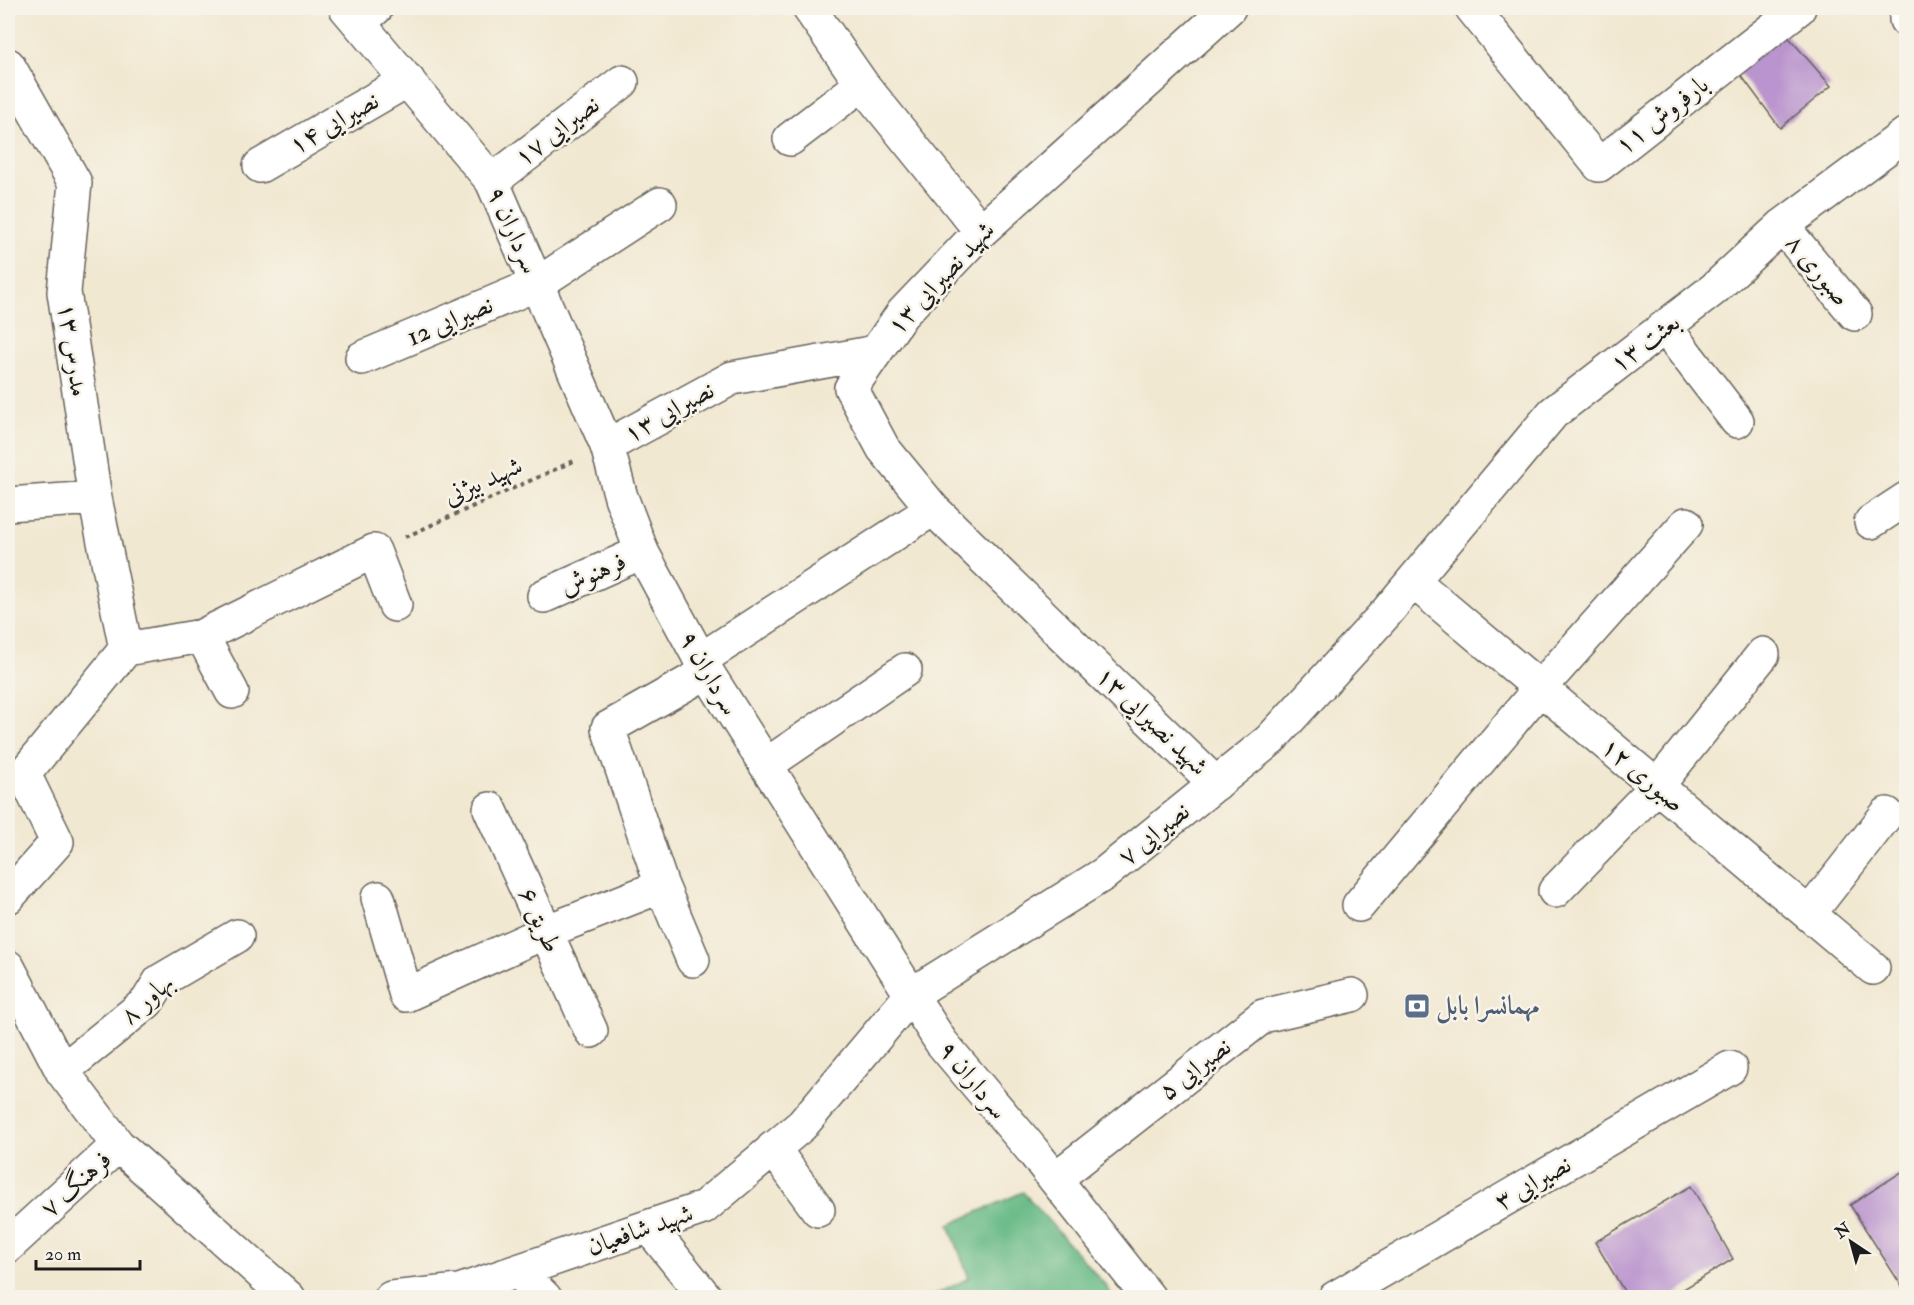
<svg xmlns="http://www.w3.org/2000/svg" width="1914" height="1305" viewBox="0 0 1914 1305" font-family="'IM FELL Double Pica',Amiri,serif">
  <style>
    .forest { fill: #67ba86; stroke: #426b51; stroke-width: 1.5 }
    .building { fill: #ba94ce }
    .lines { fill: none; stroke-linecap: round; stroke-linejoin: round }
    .street-casing { stroke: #67635b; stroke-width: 36 }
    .secondary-casing { stroke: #67635b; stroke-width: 36 }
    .path { stroke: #67635b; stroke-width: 4; stroke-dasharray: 4.5 4.5; stroke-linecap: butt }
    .street { stroke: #fff; stroke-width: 33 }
    .secondary { stroke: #fff; stroke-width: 33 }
    .labels { text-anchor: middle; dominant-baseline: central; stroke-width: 5; stroke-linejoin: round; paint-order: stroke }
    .street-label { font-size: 26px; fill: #1c1c1c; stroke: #f7f3e8 }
    .service-label { font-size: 26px; font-weight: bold; fill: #4e5e75; stroke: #f7f3e8; text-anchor: start }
  </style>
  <rect width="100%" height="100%" fill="#f7f3e8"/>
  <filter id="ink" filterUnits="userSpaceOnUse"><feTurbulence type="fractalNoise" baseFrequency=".0167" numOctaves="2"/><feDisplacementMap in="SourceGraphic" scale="12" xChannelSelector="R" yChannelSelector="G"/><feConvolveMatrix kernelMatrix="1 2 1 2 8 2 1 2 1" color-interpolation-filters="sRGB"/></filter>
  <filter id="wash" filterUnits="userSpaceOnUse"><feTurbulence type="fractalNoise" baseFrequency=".008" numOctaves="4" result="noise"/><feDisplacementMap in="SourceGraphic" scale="24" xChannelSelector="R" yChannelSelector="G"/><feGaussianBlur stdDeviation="1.35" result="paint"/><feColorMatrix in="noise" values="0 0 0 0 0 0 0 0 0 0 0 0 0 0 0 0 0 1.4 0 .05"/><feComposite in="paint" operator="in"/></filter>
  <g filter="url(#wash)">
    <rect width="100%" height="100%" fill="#f1e8d1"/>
    <path class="forest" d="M1023,1192L1107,1287L1113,1297H931L969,1278L949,1225Z"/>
    <g id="blocks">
      <path class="building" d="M1778,25L1831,86L1780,128L1735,67Z
        M1906,1169V1293L1850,1205Z
        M1691,1186L1733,1259L1669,1298H1628L1595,1242Z"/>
    </g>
  </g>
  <g filter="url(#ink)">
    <use href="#blocks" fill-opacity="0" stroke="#67635b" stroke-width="1.5"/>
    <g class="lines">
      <defs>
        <path id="street" d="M809,8L862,84L981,231
          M1472,8L1599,165L1799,8
          M1906,8V20
          M359,23L376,8
          M8,65L75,183L64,292L95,498L126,649
          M790,139L862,84
          M260,166L408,80
          M492,181L622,82
          M1782,226L1855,314
          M1665,327L1737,421
          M362,358L537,284L660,204
          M607,446L732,378L876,352
          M8,504L95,498
          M1871,522L1906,499
          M1413,581L1873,968
          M544,596L642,552
          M202,636L374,551L395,605
          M700,660L933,509
          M766,765L905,670
          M8,777L24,774L126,649L202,636L232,692
          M1216,784L933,509L883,448L851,388L902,314L981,231L1229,8
          M490,809L591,1031
          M1555,891L1657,786L1763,654
          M8,897L57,842L24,774
          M378,898L406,995L545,932L662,886
          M1359,905L1540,688L1686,524
          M1809,914L1887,814
          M693,960L662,886L608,728L707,672
          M8,967L62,1071L118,1145L289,1298
          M62,1071L147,1002L160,981L237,936
          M773,1148L818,1210
          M1055,1179L1263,1016L1352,995
          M649,1227L706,1298
          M8,1246L118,1145
          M518,1271L545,1298
          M391,1298L459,1291L703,1208L802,1125L912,994L1104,874L1270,740L1386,613L1553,413L1714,289L1782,226L1906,134
          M1335,1298L1730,1068"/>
        <path id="secondary" d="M346,8L492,181L607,446L621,497L642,552L707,672L941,1042L1032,1150L1149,1298"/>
      </defs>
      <use href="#street" class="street-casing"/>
      <use href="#secondary" class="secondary-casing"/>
      <path class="path" d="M405,537L576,460"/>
      <use href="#street" class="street"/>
      <use href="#secondary" class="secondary"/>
    </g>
  </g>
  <defs>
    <symbol id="bank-square" viewBox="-11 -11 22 22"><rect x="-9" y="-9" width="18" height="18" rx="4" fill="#5c6f8a" stroke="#f7f3e8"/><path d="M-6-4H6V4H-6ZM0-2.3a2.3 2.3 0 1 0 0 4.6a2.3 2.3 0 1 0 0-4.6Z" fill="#fff"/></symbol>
  </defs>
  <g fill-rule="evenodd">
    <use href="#bank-square" x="1402" y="991" width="30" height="30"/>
  </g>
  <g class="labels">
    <g class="street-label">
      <text transform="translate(1662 115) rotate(-38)">بارفروش ۱۱</text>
      <text transform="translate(334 123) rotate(-30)">نصیرایی ۱۴</text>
      <text transform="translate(557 131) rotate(-37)">نصیرایی ۱۷</text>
      <text transform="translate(513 230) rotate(66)">سرداران ۹</text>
      <text transform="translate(1818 270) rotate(50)">صبوری ۸</text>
      <text transform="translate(941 278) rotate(-47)">شهید نصیرایی ۱۳</text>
      <text transform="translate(450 321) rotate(-23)">نصیرایی 12</text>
      <text transform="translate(1645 343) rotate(-37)">بعثت ۱۳</text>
      <text transform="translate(73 350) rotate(82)">مدرس ۱۳</text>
      <text transform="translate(669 412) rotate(-29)">نصیرایی ۱۳</text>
      <text transform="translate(483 481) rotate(-24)">شهید بیژنی</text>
      <text transform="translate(593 574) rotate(-24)">فرهنوش</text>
      <text transform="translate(709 673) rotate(60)">سرداران ۹</text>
      <text transform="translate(1152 721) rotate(44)">شهید نصیرایی ۱۳</text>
      <text transform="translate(1643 775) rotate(40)">صبوری ۱۲</text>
      <text transform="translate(1154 834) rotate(-39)">نصیرایی ۷</text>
      <text transform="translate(540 920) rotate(66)">طریق ۶</text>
      <text transform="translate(147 999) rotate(-42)">بهاور ۸</text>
      <text transform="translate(1195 1069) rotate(-38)">نصیرایی ۵</text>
      <text transform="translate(973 1080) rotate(51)">سرداران ۹</text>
      <text transform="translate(1533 1183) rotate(-30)">نصیرایی ۳</text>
      <text transform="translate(76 1184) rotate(-42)">فرهنگ ۷</text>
      <text transform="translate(640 1230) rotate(-19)">شهید شافعیان</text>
    </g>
    <g class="service-label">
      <text x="1436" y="1006">مهمانسرا بابل</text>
    </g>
  </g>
  <rect width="1914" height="1305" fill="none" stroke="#f7f3e8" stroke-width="30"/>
  <g transform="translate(1851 1242) rotate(324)" stroke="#f7f3e8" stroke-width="4.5" paint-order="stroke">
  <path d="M0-4.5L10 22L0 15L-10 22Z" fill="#1c1c1c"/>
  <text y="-9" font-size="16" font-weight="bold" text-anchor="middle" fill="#1c1c1c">N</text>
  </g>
  <path d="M36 1260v9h104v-9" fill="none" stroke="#1c1c1c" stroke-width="3"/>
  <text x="45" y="1260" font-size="18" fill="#1c1c1c" stroke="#f7f3e8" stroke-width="4.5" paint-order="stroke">20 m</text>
</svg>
